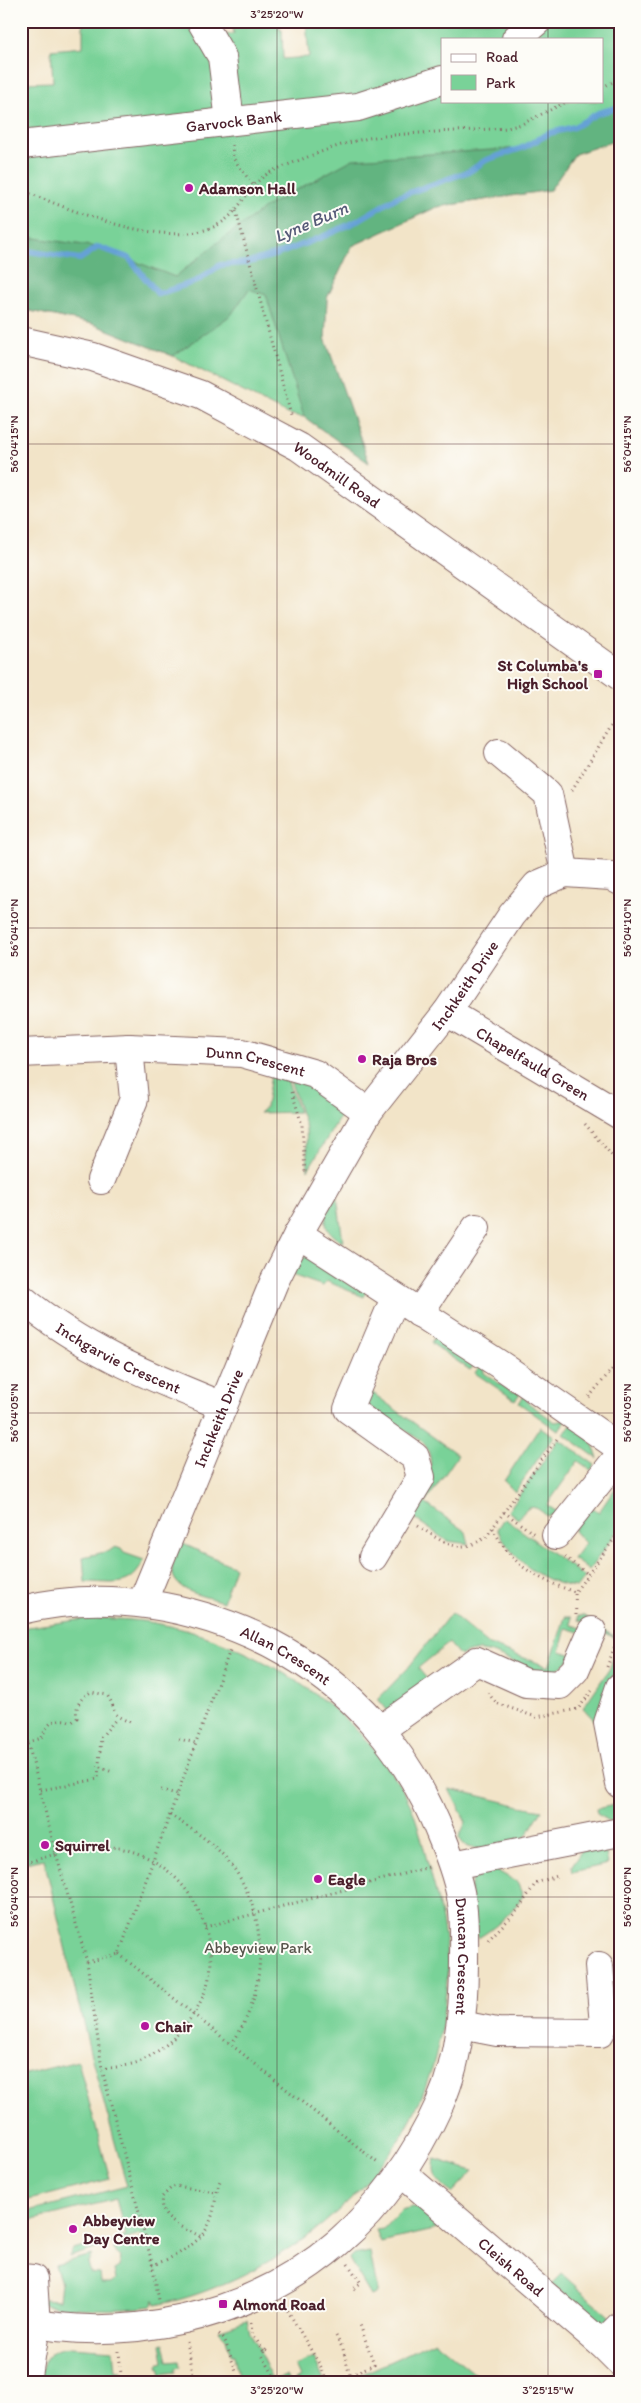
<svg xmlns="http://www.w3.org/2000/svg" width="641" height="2403" viewBox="0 0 641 2403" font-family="Itim,sans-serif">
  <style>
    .green { fill: #79d298; stroke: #627862; fill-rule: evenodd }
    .forest { fill: #62b480; stroke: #566a56 }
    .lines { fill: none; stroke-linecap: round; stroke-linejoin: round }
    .stream { stroke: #65a1d6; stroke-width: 6 }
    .minor-casing { stroke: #856462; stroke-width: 30 }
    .path { stroke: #856462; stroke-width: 3; stroke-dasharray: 1 4; stroke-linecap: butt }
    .minor { stroke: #fff; stroke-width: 28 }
    .ticks { fill: none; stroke: #4a1f2b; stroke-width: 1; stroke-opacity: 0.45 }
    .poi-dot { fill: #b5179e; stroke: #fdfcf7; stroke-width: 2 }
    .labels { text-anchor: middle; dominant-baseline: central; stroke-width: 4; stroke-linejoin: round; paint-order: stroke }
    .street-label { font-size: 16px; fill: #4a1f2b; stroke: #fdfcf7 }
    .poi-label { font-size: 16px; font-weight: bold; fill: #4a1f2b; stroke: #fdfcf7; text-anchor: start }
    .park-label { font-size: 16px; fill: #58554c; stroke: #fdfcf7 }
    .water-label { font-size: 18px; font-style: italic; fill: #565a78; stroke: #fdfcf7 }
    .neatline { fill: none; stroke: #4a1f2b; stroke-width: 2 }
    .ticks-label { font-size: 12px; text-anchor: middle; fill: #4a1f2b }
  </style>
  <rect width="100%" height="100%" fill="#fdfcf7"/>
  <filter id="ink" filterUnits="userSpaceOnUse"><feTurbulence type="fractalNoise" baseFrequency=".02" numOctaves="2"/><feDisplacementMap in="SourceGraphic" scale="10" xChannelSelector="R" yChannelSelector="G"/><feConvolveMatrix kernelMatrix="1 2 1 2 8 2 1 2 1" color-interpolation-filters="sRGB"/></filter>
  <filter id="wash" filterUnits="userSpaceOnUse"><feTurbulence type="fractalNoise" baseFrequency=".0096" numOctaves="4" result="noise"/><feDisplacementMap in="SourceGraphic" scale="20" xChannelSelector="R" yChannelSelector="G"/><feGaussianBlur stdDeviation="1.12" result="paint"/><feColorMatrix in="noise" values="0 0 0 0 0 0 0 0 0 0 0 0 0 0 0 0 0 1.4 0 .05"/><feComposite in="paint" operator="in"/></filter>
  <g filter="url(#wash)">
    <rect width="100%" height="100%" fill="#f2e4c8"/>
    <path class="green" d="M83,21H188L197,37L234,34L232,21H253V24L279,21L280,30H282L283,59L309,57L306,21H620V139L575,154L550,190L437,207L352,246L327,298L325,338L369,463L304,417L287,414L173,356L93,324L21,309V53L22,83L53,82L51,50L83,47ZM442,39H602V101H442Z
      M271,1075L286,1077L299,1112L259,1113L266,1107Z
      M289,1077L306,1080L339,1106L341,1115L308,1170L306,1128Z
      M337,1196L343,1242C320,1232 322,1214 337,1196Z
      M305,1257H311L366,1291L364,1297L326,1281L323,1286L289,1274L299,1259Z
      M438,1330L440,1341L468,1361L479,1359L470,1370L431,1343Z
      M483,1361L484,1373L512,1392L523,1390L515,1400L475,1373Z
      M363,1386L458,1455L425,1503L466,1532L469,1544L447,1541L415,1519L413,1514C423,1490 441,1466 423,1442L362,1402Z
      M527,1391V1402L555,1422L566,1420L558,1431L519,1403Z
      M572,1424L592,1442L598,1459L564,1434Z
      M540,1427L554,1436L515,1492L504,1481Z
      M559,1439L595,1465L591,1470L578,1461L547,1505L560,1514L547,1516C533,1504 530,1504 518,1519L508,1511Z
      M610,1476L620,1483V1527L589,1570L573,1559L585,1543L574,1531L587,1504L599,1512L616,1487L604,1479Z
      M504,1518L585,1577L577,1587C542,1584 512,1559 497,1529Z
      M181,1543L235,1567L223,1602C206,1596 174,1593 172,1570C172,1562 178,1550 181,1543Z
      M115,1547L121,1549L124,1553L144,1560C131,1590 113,1582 85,1582L83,1557L109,1551Z
      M451,1613L489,1645L549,1667L565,1617H571V1625L582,1628L580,1632L566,1628L560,1651L574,1655C569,1659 565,1665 559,1668C530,1685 492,1635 460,1656L449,1643L418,1668L427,1679L410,1692L406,1703L393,1717L378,1699L408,1668Z
      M578,1616H584L620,1641V1656L595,1721L583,1708L610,1668L619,1640L578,1620Z
      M92,1618C113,1619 134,1619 155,1623C235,1637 325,1688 376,1752C390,1770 406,1792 414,1814C420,1830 423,1847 428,1864C437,1894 444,1924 447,1956C449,1973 446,1990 444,2008C435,2098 392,2166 323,2224C280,2260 212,2295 156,2305L154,2299L153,2306C114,2312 78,2309 40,2304L43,2299L59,2300L61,2283L55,2265L92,2255C87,2262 86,2266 91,2273L100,2274L101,2283H110L116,2280L114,2270L119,2267L121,2257L113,2250L141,2239L140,2235L69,2257L72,2249L106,2241L109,2244L126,2236L116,2199L21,2223V2213L127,2186L90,2052L44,1859L21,1864V1628Z
      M449,1789C481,1795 510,1805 542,1810L523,1841C505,1844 467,1859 459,1837L466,1822Z
      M619,1804L620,1822L613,1823L597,1814L596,1809Z
      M604,1845L608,1864L572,1872L571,1867L582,1850Z
      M487,1865L517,1882L523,1896C510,1914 497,1927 478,1938L470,1891L472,1879Z
      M78,2061L110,2179L21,2202V2075Z
      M435,2159L473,2171L452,2193C439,2184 431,2175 435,2159Z
      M412,2207L424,2208L446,2227L381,2242L376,2230L383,2229L401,2210Z
      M370,2252L377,2288V2293L371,2296L349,2259L353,2255Z
      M562,2274L611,2318L605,2322L597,2323L552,2284Z
      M247,2320L250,2333L261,2351L260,2353L273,2380L286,2376L289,2382L239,2381L234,2356H231L226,2338L218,2330Z
      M435,2341L485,2382H345Z
      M164,2343L168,2362L179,2361L180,2367L175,2368V2372L161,2374L158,2364L164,2362L161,2344Z
      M72,2347L113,2350L115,2370H119L120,2374L112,2376L113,2382H39C44,2359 46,2349 72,2347Z
      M314,2358L325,2382H292L300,2377L295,2366Z"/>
    <path class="forest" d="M620,107V139L575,154L550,190L437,207L352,246L327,298L325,338L369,463L304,417L266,295L249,289L231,315L173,356L93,324L21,309V236L98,247L175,277L217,243L267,206L353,159L522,148L550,133L574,127L598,113Z"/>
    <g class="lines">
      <path class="stream" d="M21,250L80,259L98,247L129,258L158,294L197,281L220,265L246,263L278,254L322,237L355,222L397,197L470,171L486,160L522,148L550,133L574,127L598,113L620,107"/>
    </g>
  </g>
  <g filter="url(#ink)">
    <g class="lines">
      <defs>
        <g id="minor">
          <path d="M201,21L222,57L230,121"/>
          <path d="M516,39L537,21"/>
          <path id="s1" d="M21,145L358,107L442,80"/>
          <path id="s2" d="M21,341L93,357L201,395L299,447L620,676"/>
          <path d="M499,753L548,794L565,873"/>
          <path id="s3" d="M447,1012L620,1115"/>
          <path id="s4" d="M21,1053L129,1048L242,1053L315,1074L368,1112"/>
          <path d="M101,1180L134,1099L129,1048"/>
          <path d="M298,1234L502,1366L620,1448"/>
          <path id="s5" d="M21,1298C83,1350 149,1376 223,1406"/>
          <path d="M419,1313L476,1228"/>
          <path d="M556,1535L620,1455"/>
          <path d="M373,1557L421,1477L415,1457L348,1409L395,1298"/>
          <path id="s6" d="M142,1603L274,1282L298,1234L368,1112L447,1012L512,915L537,885L565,873L611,876L620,881"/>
          <path id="s7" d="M21,1610C105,1589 194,1605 270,1643C354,1687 409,1752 443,1840C451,1860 459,1881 462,1903C465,1922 464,1942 464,1962C464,2008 459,2060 440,2103C390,2213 303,2293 184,2319C131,2331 75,2333 21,2321"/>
          <path d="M620,1687L608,1723L620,1784"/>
          <path d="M380,1730L477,1661L526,1683L560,1685L575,1670L592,1631"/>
          <path d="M453,1865L620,1832"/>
          <path d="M461,2025L497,2032L600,2033L604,2025L599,1966"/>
          <path id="s8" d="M402,2173L602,2344L620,2362"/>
          <path d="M21,2278L33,2279L36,2325L27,2382"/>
          <path d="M602,2344L620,2326"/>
        </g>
      </defs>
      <use href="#minor" class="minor-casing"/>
      <path class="path" d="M602,87L620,79
        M232,145L233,158L253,185
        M21,190C72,210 170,254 221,223C244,209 247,181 277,169C308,157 342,142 375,137C418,132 463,131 507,128L522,124L568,101
        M236,211L291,415
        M572,790L620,712
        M292,1092L302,1125L305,1172
        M585,1124L620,1165
        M589,1397L620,1360
        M504,1512L534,1534
        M418,1526C443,1542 458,1556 486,1537L559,1436
        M493,1528C511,1566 537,1579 575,1592
        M565,1557L588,1574
        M576,1615L575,1592L620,1531
        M607,1667L616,1643L613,1641
        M488,1693L496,1703L536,1717L578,1709L592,1691
        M21,1715L56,1854L87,1962L102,2069L152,2263L159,2300
        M179,1739L196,1743
        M28,1742L42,1738C47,1722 57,1716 72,1722L77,1718C75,1706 80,1698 91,1692L107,1695C119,1712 107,1713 130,1722
        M100,1767L112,1772
        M41,1790L98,1779L101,1737L117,1718
        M161,1790L177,1794
        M170,1815C188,1827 207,1838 222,1854C270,1904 271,1989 232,2043
        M21,1864C46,1858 73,1846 99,1846C155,1847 197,1886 208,1939C210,1950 212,1961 210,1973C204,2009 176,2043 143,2060C131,2066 115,2067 102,2069
        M205,1927L429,1867
        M488,1940L517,1911L536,1883L557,1876
        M119,1954L379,2164
        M87,1962L119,1954L230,1650
        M200,2236C184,2228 157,2220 162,2197L171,2188L176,2186L216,2192
        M348,2264L361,2283L353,2288L356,2290
        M152,2265C172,2259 198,2245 208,2226C215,2213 215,2194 220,2181
        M285,2306L321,2367L327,2382
        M251,2323L252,2333L264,2352L267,2349L269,2351
        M219,2334L224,2338L237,2374
        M336,2336L343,2349L350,2376
        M187,2342L195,2382
        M119,2351L121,2375
        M264,2352L262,2355L276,2379L283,2374
        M114,2382V2377H121
        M338,2382L374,2364L359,2322"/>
      <use href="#minor" class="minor"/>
    </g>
  </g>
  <path class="ticks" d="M277,21V2382M548,21V39M548,101V2382M21,444H620M21,928H620M21,1413H620M21,1897H620M21,2382H620"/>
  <g class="poi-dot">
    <circle cx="189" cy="188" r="5"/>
    <rect x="593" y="669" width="10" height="10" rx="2.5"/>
    <circle cx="362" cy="1059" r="5"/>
    <circle cx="45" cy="1845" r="5"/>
    <circle cx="318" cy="1879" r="5"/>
    <circle cx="145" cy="2026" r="5"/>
    <circle cx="73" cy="2229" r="5"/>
    <rect x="218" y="2299" width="10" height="10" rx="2.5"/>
  </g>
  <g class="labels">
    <g class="street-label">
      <text stroke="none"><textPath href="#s1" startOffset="214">Garvock Bank</textPath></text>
      <text stroke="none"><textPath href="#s2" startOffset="346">Woodmill Road</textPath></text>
      <text stroke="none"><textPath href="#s6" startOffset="701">Inchkeith Drive</textPath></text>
      <text stroke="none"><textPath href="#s4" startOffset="236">Dunn Crescent</textPath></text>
      <text stroke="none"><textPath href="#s3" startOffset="100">Chapelfauld Green</textPath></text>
      <text stroke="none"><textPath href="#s5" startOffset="115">Inchgarvie Crescent</textPath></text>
      <text stroke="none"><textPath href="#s6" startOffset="200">Inchkeith Drive</textPath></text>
      <text stroke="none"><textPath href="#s7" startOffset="276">Allan Crescent</textPath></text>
      <text stroke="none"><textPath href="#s7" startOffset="644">Duncan Crescent</textPath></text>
      <text stroke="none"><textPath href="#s8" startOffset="144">Cleish Road</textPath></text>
    </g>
    <g class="poi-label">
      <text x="199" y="188">Adamson Hall</text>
      <text x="588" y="665" text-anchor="end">St Columba's<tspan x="588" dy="18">High School</tspan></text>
      <text x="372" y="1059">Raja Bros</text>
      <text x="55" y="1845">Squirrel</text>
      <text x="328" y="1879">Eagle</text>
      <text x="155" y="2026">Chair</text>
      <text x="83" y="2220">Abbeyview<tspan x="83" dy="18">Day Centre</tspan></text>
      <text x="233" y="2304">Almond Road</text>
    </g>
    <g class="park-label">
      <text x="258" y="1947">Abbeyview Park</text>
    </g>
    <g class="water-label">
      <text transform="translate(311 222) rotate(-23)">Lyne Burn</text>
    </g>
  </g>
  <rect width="641" height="2403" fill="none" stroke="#fdfcf7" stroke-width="55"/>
  <rect x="441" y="38" width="162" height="65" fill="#fdfcf7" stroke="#b5a4a5"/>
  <rect x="451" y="54" width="25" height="8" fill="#ffffff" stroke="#b5a4a5"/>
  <text x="486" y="62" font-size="15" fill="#4a1f2b">Road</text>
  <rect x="451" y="75" width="25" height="15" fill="#79d298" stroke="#b5a4a5"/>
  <text x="486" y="88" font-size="15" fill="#4a1f2b">Park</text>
  <rect x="28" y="28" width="586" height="2348" class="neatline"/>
  <g class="ticks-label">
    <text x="277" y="18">3°25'20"W</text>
    <text transform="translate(14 444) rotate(-90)" y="4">56°04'15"N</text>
    <text transform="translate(627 444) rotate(-90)" y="4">56°04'15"N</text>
    <text transform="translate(14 928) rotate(-90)" y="4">56°04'10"N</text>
    <text transform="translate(627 928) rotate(-90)" y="4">56°04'10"N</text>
    <text transform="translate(14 1413) rotate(-90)" y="4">56°04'05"N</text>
    <text transform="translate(627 1413) rotate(-90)" y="4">56°04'05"N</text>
    <text transform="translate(14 1897) rotate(-90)" y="4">56°04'00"N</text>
    <text transform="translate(627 1897) rotate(-90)" y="4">56°04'00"N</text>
    <text x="277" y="2394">3°25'20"W</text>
    <text x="548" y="2394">3°25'15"W</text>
  </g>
</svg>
